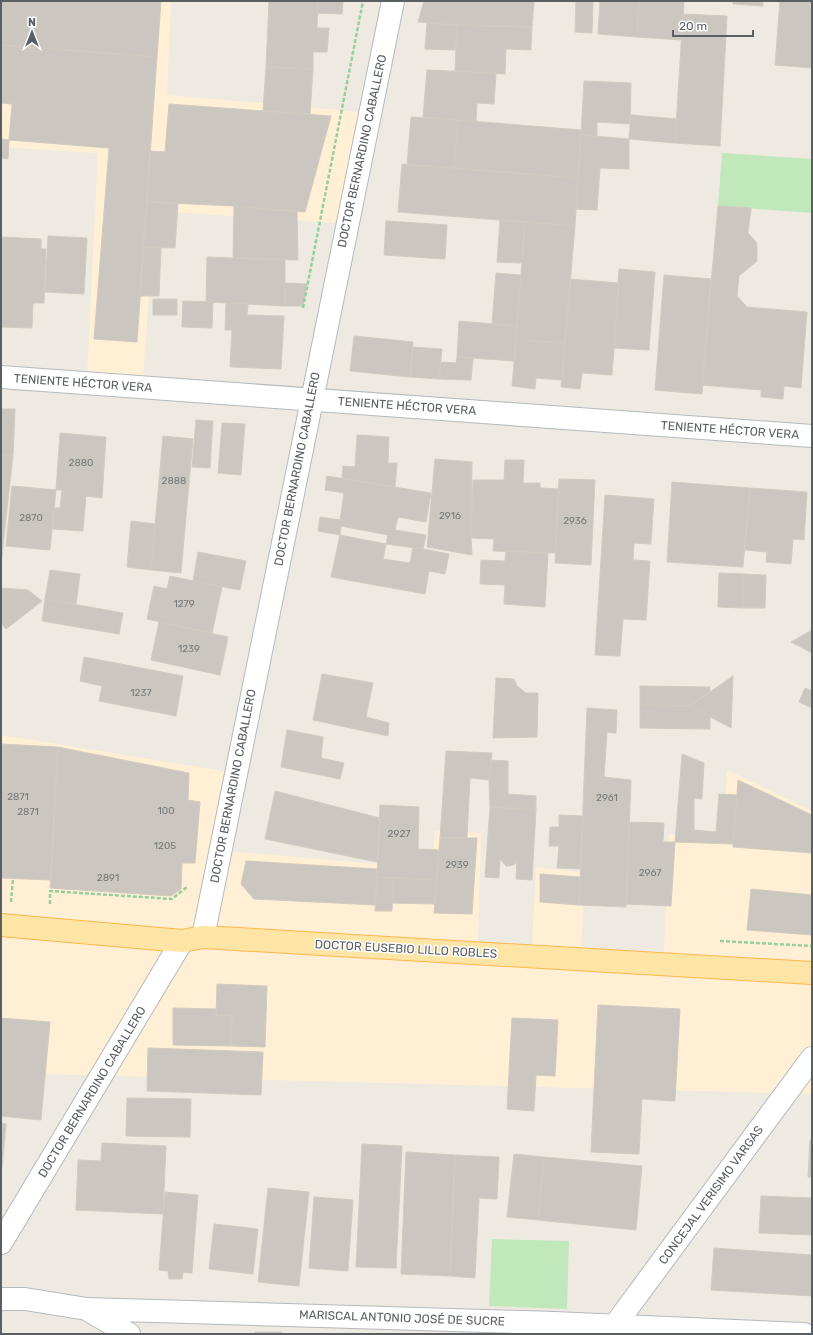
<svg xmlns="http://www.w3.org/2000/svg" width="813" height="1335" viewBox="0 0 813 1335" font-family="Rubik,sans-serif">
  <style>
    .commercial { fill: #fff0d5 }
    .green { fill: #c0e8bb }
    .building { fill: #cbc7c0; stroke: #d3cabf }
    .lines { fill: none; stroke-linecap: round; stroke-linejoin: round }
    .minor-casing { stroke: #b4b9bd; stroke-width: 24 }
    .major-casing { stroke: #feb54a; stroke-width: 24 }
    .path { stroke: #96cf9e; stroke-width: 2.5; stroke-dasharray: 4 2; stroke-linecap: butt }
    .minor { stroke: #fff; stroke-width: 22 }
    .major { stroke: #ffe5a5; stroke-width: 22 }
    .labels { text-anchor: middle; dominant-baseline: central; stroke-width: 3; stroke-linejoin: round; paint-order: stroke }
    .number-label { font-size: 10px; fill: #76797a }
    .street-label { font-size: 12px; fill: #5a5f63; stroke: #fff }
  </style>
  <rect width="100%" height="100%" fill="#eeeae1"/>
  <path class="commercial" d="M1,1H171L167,95L362,112L338,223L155,211L143,379L87,376L98,153L1,147Z
    M1,735L242,774L228,851L432,869L435,831L481,833L478,944L532,947L536,867L585,873L581,952L664,955L669,834L724,837L727,770L812,811V1094L1,1073Z"/>
  <path class="green" d="M722,153L812,159V213L718,206Z
    M492,1239L569,1241L567,1309L489,1306Z"/>
  <path class="building" d="M1,1H161L157,57L1,45Z
    M269,1H318L317,28H329L327,52H313V69L266,67Z
    M318,1H343L342,14L317,13Z
    M424,1H534L532,27L457,25L418,22Z
    M576,1H593L592,33L575,32Z
    M600,1H639L637,37L598,34Z
    M639,1H684L682,40L637,37Z
    M733,1H763V6L733,4Z
    M780,1H812V68L775,65Z
    M683,14L727,16L720,146L675,143Z
    M427,23L457,25L455,50L425,49Z
    M457,25L532,27L531,50L506,49L505,74L455,71Z
    M1,45L157,57L137,342L94,339L109,148L9,140L12,104L1,103Z
    M266,67L313,69L310,114L263,111Z
    M427,70L496,73L494,104L477,103L476,122L423,117Z
    M584,81L631,83L630,124L597,122V137L581,135Z
    M169,104L331,116L305,212L234,206L147,202L150,151L165,152Z
    M631,115L677,119L675,143L629,139Z
    M411,117L458,120L454,168L407,165Z
    M458,120L581,130L578,178L454,168Z
    M581,135L629,139V169L600,168L597,210L576,209Z
    M1,139L9,140L8,159L1,158Z
    M402,164L578,178L575,226L398,212Z
    M147,202L178,203L175,248L143,247Z
    M234,206L297,212L298,260L233,258Z
    M718,206L751,208L748,233L757,243V261L739,276L737,296L747,307L807,312L801,388L784,386L783,399L761,397V390L702,385Z
    M500,220L525,222L522,263L497,262Z
    M386,221L447,225L445,259L384,255Z
    M525,222L575,226L565,343L516,340Z
    M48,236L87,238L84,294L45,292Z
    M1,237L41,239V249H46L44,303H33L32,328L1,327Z
    M143,247L161,248L159,296H140Z
    M207,257L285,260V306L206,302Z
    M619,269L655,272L649,350L614,348Z
    M496,273L521,275L517,326L492,324Z
    M664,275L711,279L702,394L655,390Z
    M570,279L619,283L612,375L582,373L580,389L561,387Z
    M285,283L307,284L303,306H285Z
    M153,299H177V315H153Z
    M183,301L213,302L212,328L182,327Z
    M226,303L248,304L247,315L284,316L281,369L230,367L232,330H225Z
    M459,321L517,326L514,361L457,357Z
    M354,336L413,342L410,377L350,371Z
    M516,340L565,343L562,380L536,378L535,389L512,386Z
    M413,347L442,349L439,379L410,377Z
    M457,357L473,358L471,380L439,379L441,362L456,363Z
    M1,409H15L13,455L1,456Z
    M196,420L213,421L210,468L192,467Z
    M222,423L245,424L241,475L218,473Z
    M60,433L106,437L102,498L86,496L83,531L53,529L55,508H60L62,490H56Z
    M357,435L389,437L388,463H397L395,487L342,478L343,466L355,467Z
    M163,436L193,439L181,573L151,570Z
    M13,455L1,565V456Z
    M435,459L472,462L471,538L472,555L427,547Z
    M505,460H524L523,483H540V488L559,489L555,553L493,551L494,539L471,538L473,480H504Z
    M327,476L431,493L426,522L398,517L395,530L426,535L423,549L386,544L388,535L341,526L340,535L318,531L320,517L340,520L344,493L325,490Z
    M559,479L595,480L591,565L555,563Z
    M672,482L750,488L743,567L667,562Z
    M12,486L56,490L50,550L6,546Z
    M750,488L807,492L804,540L793,539L791,564L766,562L767,552L745,550Z
    M605,495L654,499L651,544L634,543L633,560L650,561L646,620L623,619L620,656L595,655Z
    M131,521L155,524L151,570L127,567Z
    M340,535L386,544L383,559L410,563L413,547L449,554L445,574L429,571L425,594L331,577Z
    M506,551L548,553L545,607L504,604L505,585L480,584L481,560L505,561Z
    M198,552L246,561L240,590L193,581Z
    M50,570L80,574L76,604L45,599Z
    M719,573L744,574L743,608L718,607Z
    M744,574L766,575L765,608H743Z
    M170,576L222,587L212,633L147,619L154,586L167,589Z
    M1,588L28,590L42,601L6,629L1,623Z
    M45,599L123,613L119,634L42,621Z
    M159,622L228,637L220,675L151,660Z
    M812,630V653L791,642Z
    M84,657L183,676L176,716L99,701L102,686L80,681Z
    M322,674L373,683L366,717L389,723L388,736L313,720Z
    M733,676L731,728L690,706Z
    M496,678L514,679L517,686L526,693H538L537,737L493,738Z
    M640,686L710,687V691L690,706L640,705Z
    M805,688L812,691V708L799,702Z
    M640,705L690,706L710,717V729L640,728Z
    M587,708L617,710L616,733L607,732L604,777L631,780L626,907L579,905Z
    M287,730L323,737L321,758L344,763L340,779L281,767Z
    M1,744L58,747L51,880L1,878Z
    M58,747L189,773L188,800L200,802L195,863H182L181,889L171,896L50,888Z
    M446,751L492,753L489,780L470,778L467,838H440Z
    M682,754L704,763L702,799L694,798V830L716,832L719,794L737,795L733,844L675,842Z
    M491,760L508,761V794L536,796V810L490,807L489,780Z
    M738,780L812,815V853L733,847Z
    M275,791L380,818L377,862L265,839Z
    M380,805L419,807L418,849L439,850L437,880L377,877Z
    M490,807L536,810L532,880L516,879L517,859L515,864L510,866H506L500,859L499,878L485,877Z
    M559,815L583,816L581,869L557,868L559,846H549L550,827H559Z
    M629,822L664,823L663,842H675L671,906L626,904Z
    M440,838H477L472,914L434,913Z
    M246,861L377,869L375,905L254,899L241,884Z
    M540,874L580,877L579,905L540,902Z
    M377,877L393,878L392,911H375Z
    M393,878L437,880L435,904L392,903Z
    M751,889L812,895V935L747,930Z
    M217,984L267,986L265,1047L231,1046L232,1016L216,1015Z
    M598,1005L680,1009L675,1101L642,1099L639,1154L591,1152Z
    M173,1008L216,1009V1015L232,1016L231,1046L173,1045Z
    M1,1018L50,1022L41,1120L1,1116Z
    M512,1018L558,1020L555,1076L536,1075L534,1111L507,1109Z
    M148,1048L263,1052L261,1095L147,1091Z
    M127,1098L191,1099L190,1137L126,1136Z
    M1,1123L6,1124L2,1168H1Z
    M810,1140H812V1177H808Z
    M102,1143L166,1146L163,1214L76,1210L78,1160L101,1161Z
    M362,1144L402,1146L396,1268L356,1267Z
    M406,1152L455,1155L450,1276L401,1274Z
    M514,1154L544,1157L538,1220L507,1217Z
    M455,1155L499,1157L497,1199L479,1198L475,1278L450,1276Z
    M544,1157L642,1166L636,1230L538,1220Z
    M268,1188L309,1192L299,1286L258,1282Z
    M165,1192L198,1195L192,1273L183,1272L182,1279H169L168,1271L159,1270Z
    M761,1196L812,1198V1235L759,1233Z
    M314,1197L353,1200L348,1271L309,1268Z
    M214,1224L258,1229L253,1274L209,1269Z
    M714,1248L812,1255V1296L711,1290Z
    M255,1332H282L281,1334H254Z"/>
  <g class="lines">
    <defs>
      <path id="minor" d="M1,377L812,436
        M203,937L393,1
        M1,1243L182,941
        M1,1299H25L87,1309L554,1323L804,1334
        M88,1310L129,1334
        M610,1334L615,1325L812,1058"/>
      <path id="major" d="M1,925L182,941L203,937L812,973"/>
    </defs>
    <use href="#minor" class="minor-casing"/>
    <use href="#major" class="major-casing"/>
    <path class="path" d="M303,308L363,1
      M11,902L13,878
      M50,904V891L172,899L188,886
      M720,941L812,946"/>
    <use href="#minor" class="minor"/>
    <use href="#major" class="major"/>
  </g>
  <g class="labels">
    <g class="number-label">
      <text x="81" y="463">2880</text>
      <text x="174" y="481">2888</text>
      <text x="450" y="516">2916</text>
      <text x="31" y="518">2870</text>
      <text x="575" y="521">2936</text>
      <text x="184" y="604">1279</text>
      <text x="189" y="649">1239</text>
      <text x="141" y="693">1237</text>
      <text x="18" y="797">2871</text>
      <text x="607" y="798">2961</text>
      <text x="166" y="811">100</text>
      <text x="28" y="812">2871</text>
      <text x="399" y="834">2927</text>
      <text x="165" y="846">1205</text>
      <text x="457" y="865">2939</text>
      <text x="650" y="873">2967</text>
      <text x="108" y="878">2891</text>
    </g>
    <g class="street-label">
      <text transform="translate(362 151) rotate(-78)">DOCTOR BERNARDINO CABALLERO</text>
      <text transform="translate(83 383) rotate(4)">TENIENTE HÉCTOR VERA</text>
      <text transform="translate(407 406) rotate(4)">TENIENTE HÉCTOR VERA</text>
      <text transform="translate(730 430) rotate(4)">TENIENTE HÉCTOR VERA</text>
      <text transform="translate(297 469) rotate(-79)">DOCTOR BERNARDINO CABALLERO</text>
      <text transform="translate(233 786) rotate(-79)">DOCTOR BERNARDINO CABALLERO</text>
      <text transform="translate(406 949) rotate(3)">DOCTOR EUSEBIO LILLO ROBLES</text>
      <text transform="translate(92 1092) rotate(-59)">DOCTOR BERNARDINO CABALLERO</text>
      <text transform="translate(711 1195) rotate(-54)">CONCEJAL VERISIMO VARGAS</text>
      <text transform="translate(402 1318) rotate(2)">MARISCAL ANTONIO JOSÉ DE SUCRE</text>
    </g>
  </g>
  <rect width="813" height="1335" fill="none" stroke="#5a5f63" stroke-width="4"/>
  <g transform="translate(32 32)" stroke="#ffffff" stroke-width="3" paint-order="stroke">
  <path d="M0-3L7 15L0 10L-7 15Z" fill="#5a5f63"/>
  <text y="-6" font-size="11" font-weight="bold" text-anchor="middle" fill="#5a5f63">N</text>
  </g>
  <path d="M673 30v6h80v-6" fill="none" stroke="#5a5f63" stroke-width="2"/>
  <text x="679" y="30" font-size="12" fill="#5a5f63" stroke="#ffffff" stroke-width="3" paint-order="stroke">20 m</text>
</svg>
